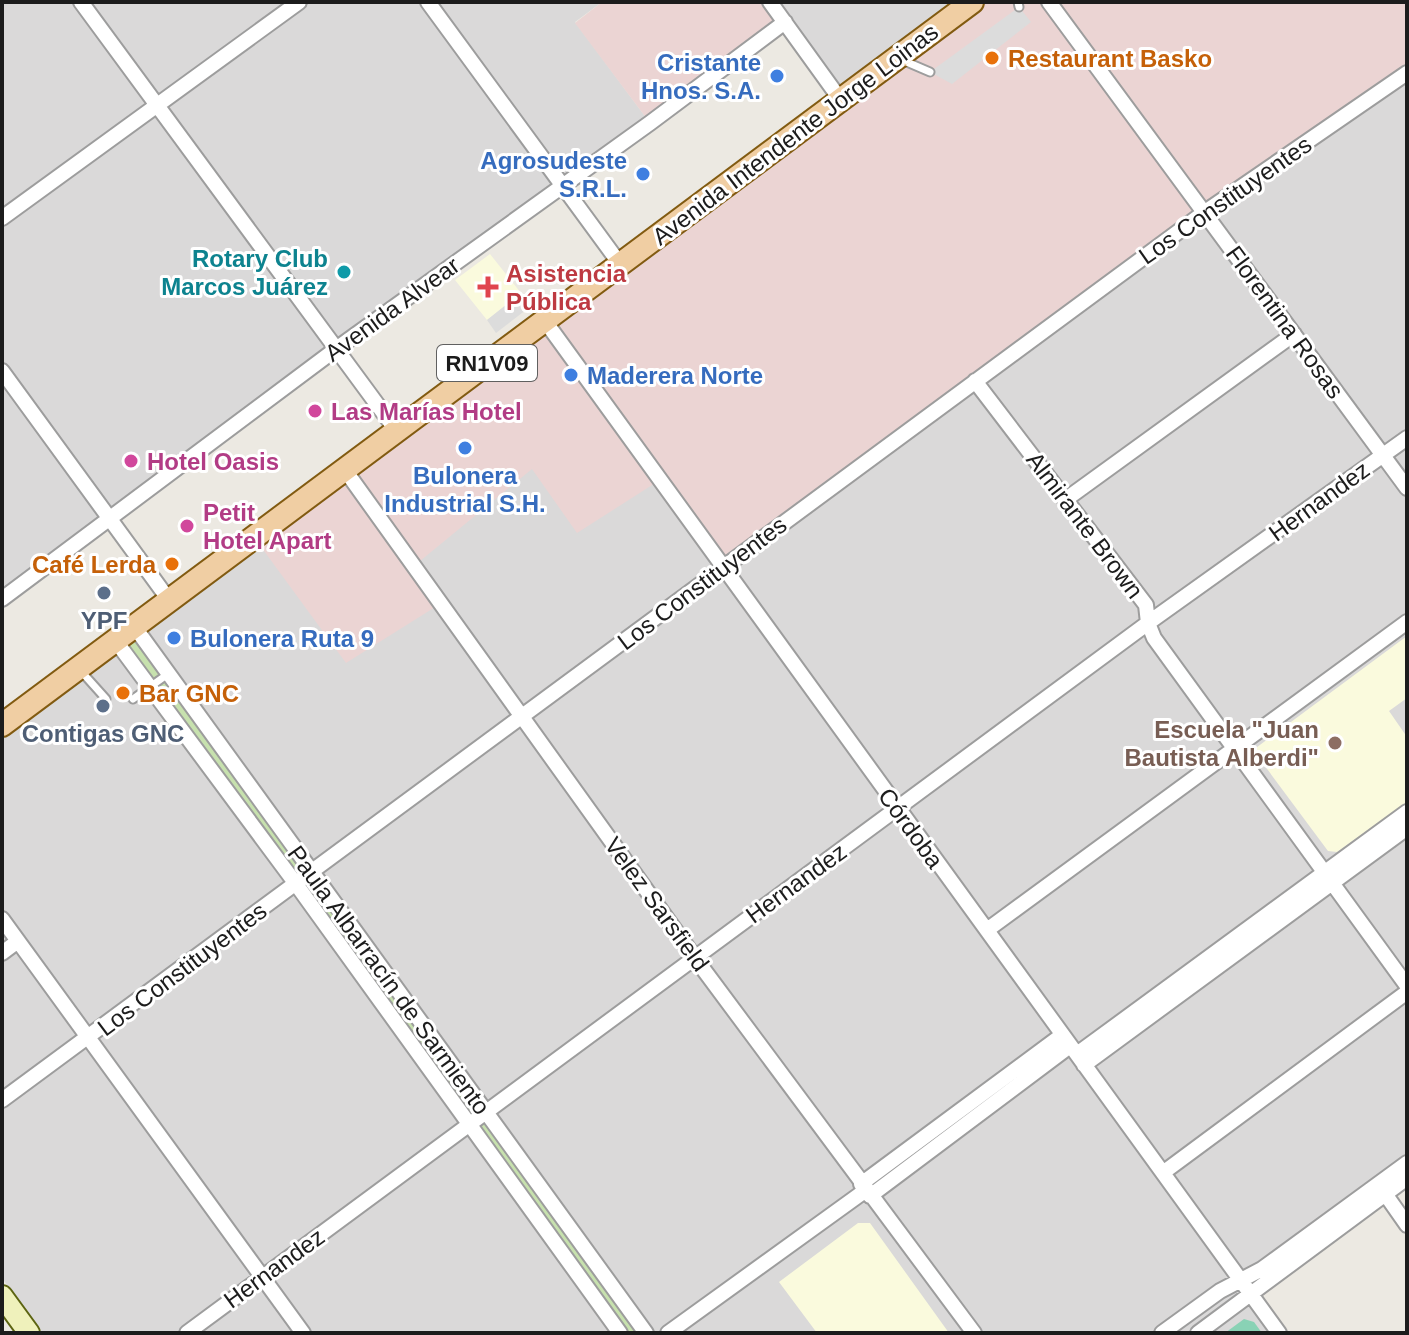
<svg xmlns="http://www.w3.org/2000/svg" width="1409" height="1335" viewBox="0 0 1409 1335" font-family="Arial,sans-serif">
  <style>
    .residential { fill: #dad9d9 }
    .commercial { fill: #ebd4d3 }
    .education { fill: #fafadd }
    .grass { fill: #c7e1ae }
    .pitch { fill: #89d2b5 }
    .parking { fill: #dcdcdc }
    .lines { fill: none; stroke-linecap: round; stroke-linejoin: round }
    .lane-casing { stroke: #9d9d9d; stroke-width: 11 }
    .street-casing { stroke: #9d9d9d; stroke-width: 18 }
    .secondary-casing { stroke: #5c6411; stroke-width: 24 }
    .primary-casing { stroke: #825b11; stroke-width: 26 }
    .lane { stroke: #fff; stroke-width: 7 }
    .street { stroke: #fff; stroke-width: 14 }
    .secondary { stroke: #eff1bb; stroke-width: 20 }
    .primary { stroke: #f0cea3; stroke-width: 22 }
    .food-dot { fill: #e8710a; stroke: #fff; stroke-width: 3 }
    .shop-dot { fill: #3f7fe0; stroke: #fff; stroke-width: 3 }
    .culture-dot { fill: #0f9aa8; stroke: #fff; stroke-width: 3 }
    .health-dot { fill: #e0444e; stroke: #fff; stroke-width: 3 }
    .hotel-dot { fill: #d1479c; stroke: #fff; stroke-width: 3 }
    .service-dot { fill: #5c6f8a; stroke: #fff; stroke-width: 3 }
    .education-dot { fill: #8d6e63; stroke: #fff; stroke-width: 3 }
    .labels { text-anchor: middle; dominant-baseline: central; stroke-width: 6; stroke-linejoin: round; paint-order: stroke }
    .shield { fill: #fff; stroke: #606060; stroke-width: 2 }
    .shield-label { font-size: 22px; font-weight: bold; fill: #1c1c1c }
    .food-label { font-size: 24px; font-weight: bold; fill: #c56008; stroke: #fff; text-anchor: start }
    .shop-label { font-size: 24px; font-weight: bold; fill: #366cbe; stroke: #fff; text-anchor: end }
    .street-label { font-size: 24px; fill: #1c1c1c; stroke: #fff }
    .culture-label { font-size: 24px; font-weight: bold; fill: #0d838f; stroke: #fff; text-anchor: end }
    .health-label { font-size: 24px; font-weight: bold; fill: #be3a42; stroke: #fff; text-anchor: start }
    .hotel-label { font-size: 24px; font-weight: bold; fill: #b23c85; stroke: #fff; text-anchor: start }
    .service-label { font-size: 24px; font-weight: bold; fill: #4e5e75; stroke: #fff }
    .education-label { font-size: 24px; font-weight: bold; fill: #785e54; stroke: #fff; text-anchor: end }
  </style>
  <rect width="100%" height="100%" fill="#ece9e2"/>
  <path class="residential" d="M2,2H602L575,22L650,123L2,599Z
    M770,2H972L840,99Z
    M1407,73V1163L1243,1279L1279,1333H42L2,1278V725L253,536L413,566L532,468L660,480Z"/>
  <path class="commercial" d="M602,2H770L785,22L650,123L575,23Z
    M972,2H1407V73L723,566L660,480L577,533L532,469L414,566L440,604L346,663L253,536Z"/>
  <path class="education" d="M490,254L521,293L487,320L455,280Z
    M1407,636V698L1389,711L1407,737V802L1337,852L1328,851L1253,750Z
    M858,1223H870L949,1333H817L779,1282Z"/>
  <path class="grass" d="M134,626L646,1333H620L115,640Z"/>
  <path class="pitch" d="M1244,1319L1254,1322L1262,1333H1225Z"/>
  <path class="parking" d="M1019,7L1031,22L952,84L930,72Z
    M521,293L531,306L496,333L487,320Z"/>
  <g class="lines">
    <defs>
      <path id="lane" d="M1018,2L1019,7
        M902,60L930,72
        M80,670L106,699
        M133,699L168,674"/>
      <path id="street" d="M81,2L396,430
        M428,2L620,264
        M770,2L840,99
        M1049,2L1407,488
        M2,218L299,2
        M545,321L1279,1333
        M2,371L169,600
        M975,381L1146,605L1148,623L1154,638L1407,986
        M345,470L695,958L974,1333
        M1065,500L1294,334
        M2,599L336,349L650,123L785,22
        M134,626L646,1333
        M115,640L296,884L620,1333
        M2,919L303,1333
        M987,930L1407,622
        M2,953L18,941
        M1077,1054L1407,812
        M1084,1065L1407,828
        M2,1100L1205,212L1407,73
        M1164,1172L1407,992
        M861,1184L1062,1035
        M1381,1188L1407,1225
        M870,1196L1070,1046
        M187,1333L1148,623L1407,438
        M668,1333L866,1190
        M1162,1333L1220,1291L1262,1269L1407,1163
        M1198,1333L1407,1178"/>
      <path id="secondary" d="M2,1296L29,1333"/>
      <path id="primary" d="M2,725L972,2"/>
    </defs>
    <use href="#lane" class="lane-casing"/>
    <use href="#street" class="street-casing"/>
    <use href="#secondary" class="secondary-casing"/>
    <use href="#primary" class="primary-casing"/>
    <use href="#lane" class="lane"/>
    <use href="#street" class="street"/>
    <use href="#secondary" class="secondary"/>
    <use href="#primary" class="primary"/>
  </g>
  <g class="food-dot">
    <circle cx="992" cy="58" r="8"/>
    <circle cx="172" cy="564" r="8"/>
    <circle cx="123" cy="693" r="8"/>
  </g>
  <g class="shop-dot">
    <circle cx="777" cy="76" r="8"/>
    <circle cx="643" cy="174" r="8"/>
    <circle cx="571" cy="375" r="8"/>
    <circle cx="465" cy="448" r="8"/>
    <circle cx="174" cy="638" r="8"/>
  </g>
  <circle class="culture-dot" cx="344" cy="272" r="8"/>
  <path class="health-dot" d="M484 275h8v8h8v8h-8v8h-8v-8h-8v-8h8z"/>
  <g class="hotel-dot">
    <circle cx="315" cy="411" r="8"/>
    <circle cx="131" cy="461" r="8"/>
    <circle cx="187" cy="526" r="8"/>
  </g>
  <g class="service-dot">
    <circle cx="104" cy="593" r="8"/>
    <circle cx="103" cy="706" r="8"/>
  </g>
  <circle class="education-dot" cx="1335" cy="743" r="8"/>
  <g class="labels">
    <rect class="shield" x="437" y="345" width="100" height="36" rx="6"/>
    <g class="shield-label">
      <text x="487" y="363">RN1V09</text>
    </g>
    <g class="food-label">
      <text x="1008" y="58">Restaurant Basko</text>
      <text x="156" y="564" text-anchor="end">Café Lerda</text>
      <text x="139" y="693">Bar GNC</text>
    </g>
    <g class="shop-label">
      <text x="761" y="62">Cristante<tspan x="761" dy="28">Hnos. S.A.</tspan></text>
      <text x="627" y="160">Agrosudeste<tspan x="627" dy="28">S.R.L.</tspan></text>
      <text x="587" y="375" text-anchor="start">Maderera Norte</text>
      <text x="465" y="475" text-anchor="middle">Bulonera<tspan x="465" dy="28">Industrial S.H.</tspan></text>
      <text x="190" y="638" text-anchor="start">Bulonera Ruta 9</text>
    </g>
    <g class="street-label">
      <text transform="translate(795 134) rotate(-37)">Avenida Intendente Jorge Loinas</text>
      <text transform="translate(1225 200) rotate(-35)">Los Constituyentes</text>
      <text transform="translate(392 309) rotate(-36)">Avenida Alvear</text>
      <text transform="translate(1285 322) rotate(54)">Florentina Rosas</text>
      <text transform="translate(1319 501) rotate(-36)">Hernandez</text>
      <text transform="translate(1085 525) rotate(53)">Almirante Brown</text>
      <text transform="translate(702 583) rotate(-37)">Los Constituyentes</text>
      <text transform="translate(911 828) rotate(54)">Córdoba</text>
      <text transform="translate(796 883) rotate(-36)">Hernandez</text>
      <text transform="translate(657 904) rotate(54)">Velez Sarsfield</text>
      <text transform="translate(182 969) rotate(-37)">Los Constituyentes</text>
      <text transform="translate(389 980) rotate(54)">Paula Albarracín de Sarmiento</text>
      <text transform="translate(274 1268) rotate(-36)">Hernandez</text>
    </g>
    <g class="culture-label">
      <text x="328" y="258">Rotary Club<tspan x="328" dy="28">Marcos Juárez</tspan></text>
    </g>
    <g class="health-label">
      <text x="506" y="273">Asistencia<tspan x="506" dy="28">Pública</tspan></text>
    </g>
    <g class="hotel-label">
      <text x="331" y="411">Las Marías Hotel</text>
      <text x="147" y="461">Hotel Oasis</text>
      <text x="203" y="512">Petit<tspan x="203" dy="28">Hotel Apart</tspan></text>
    </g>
    <g class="service-label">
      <text x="104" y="620">YPF</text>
      <text x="103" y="733">Contigas GNC</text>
    </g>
    <g class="education-label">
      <text x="1319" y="729">Escuela "Juan<tspan x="1319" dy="28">Bautista Alberdi"</tspan></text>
    </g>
  </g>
  <rect width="1409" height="1335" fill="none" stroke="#1c1c1c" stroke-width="8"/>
</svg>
